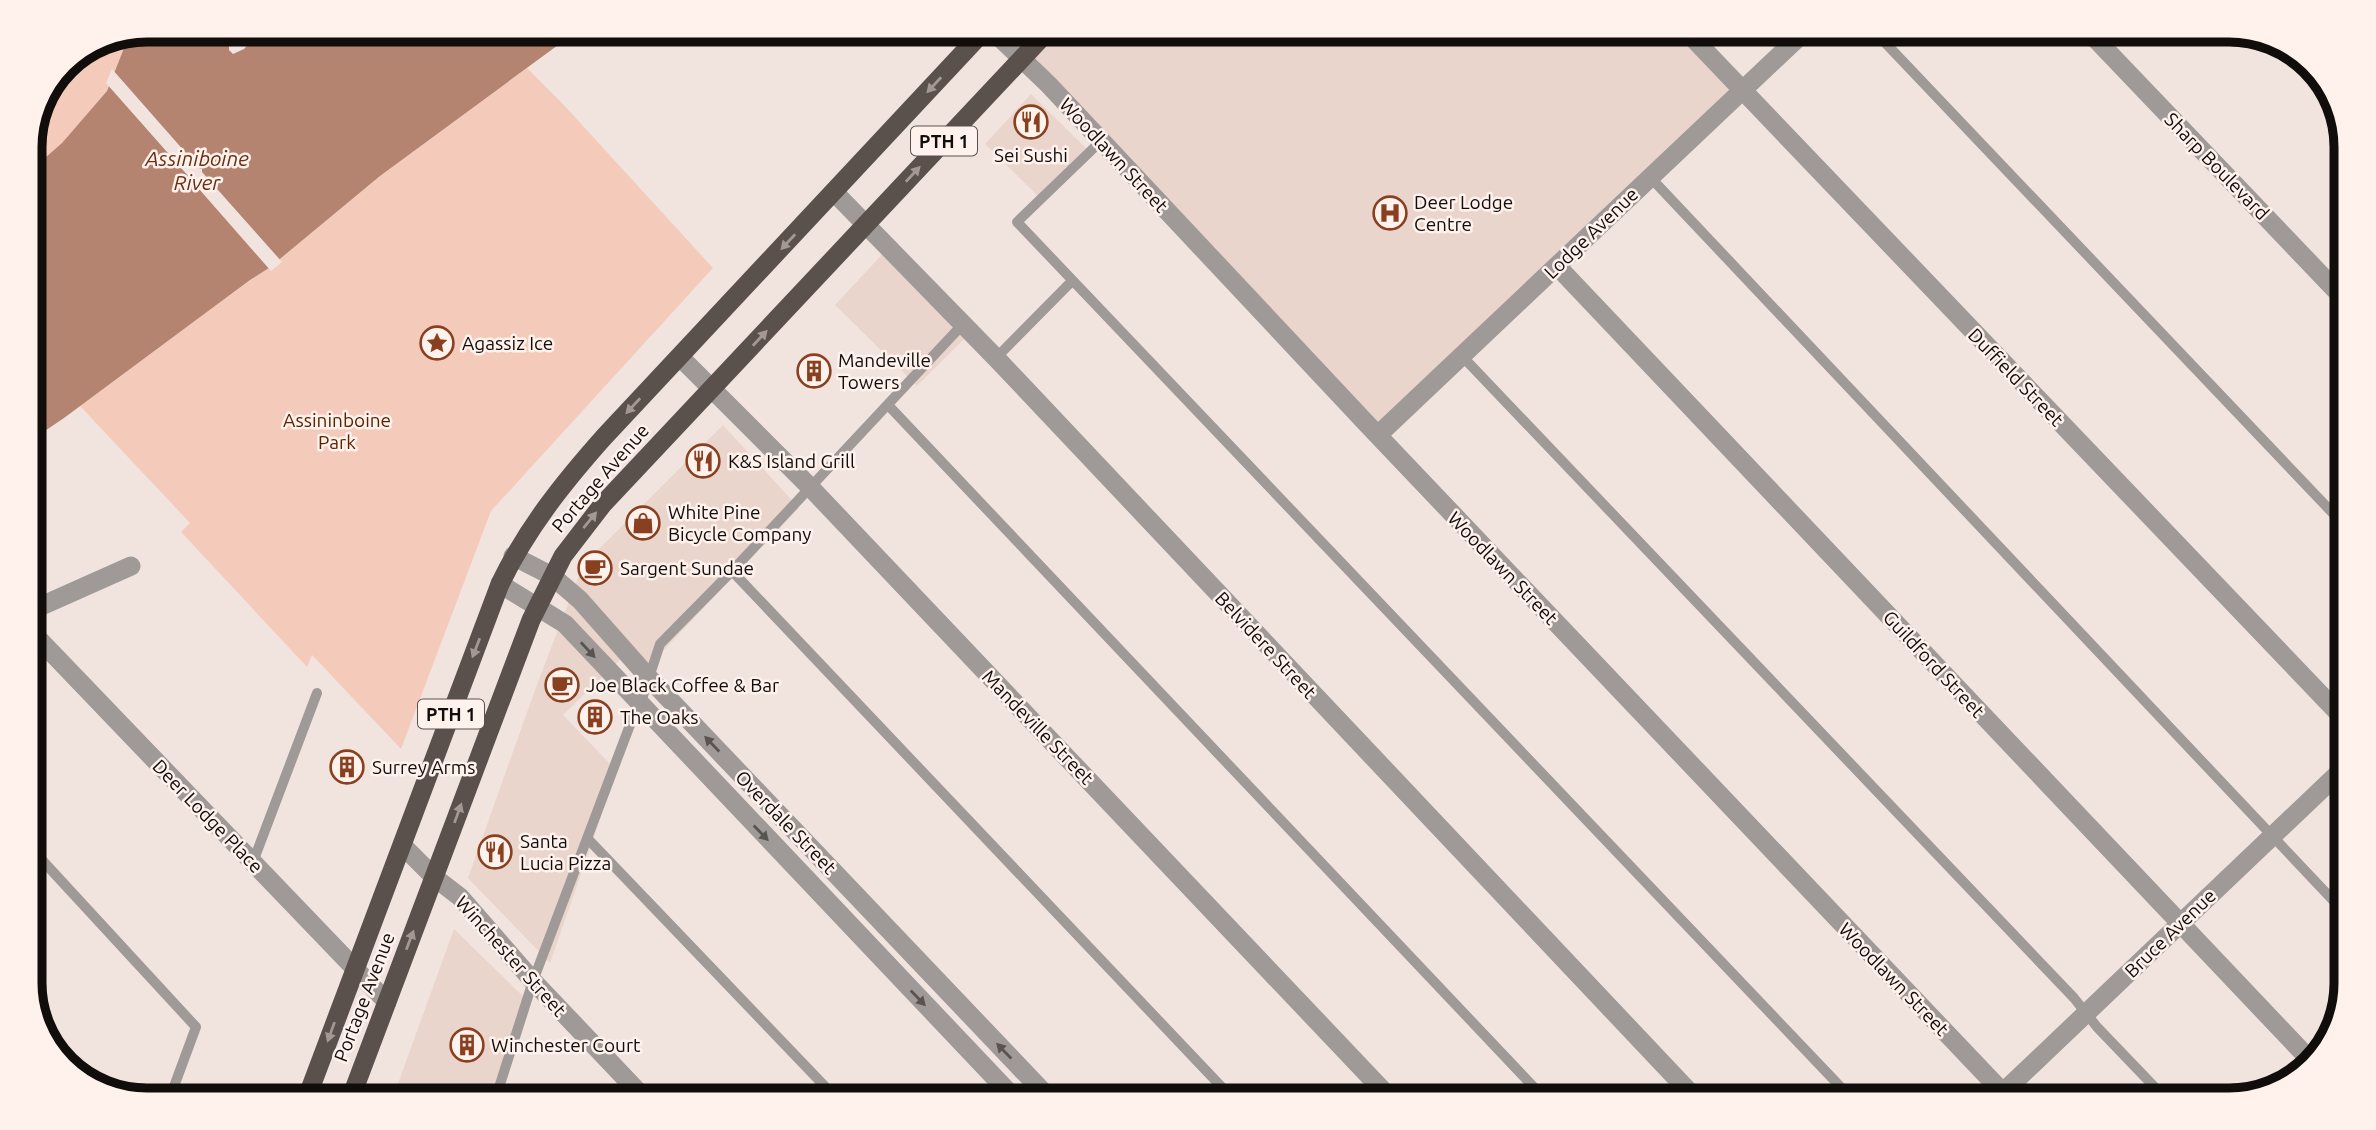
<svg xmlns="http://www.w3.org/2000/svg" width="2376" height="1130" viewBox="0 0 2376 1130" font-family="Ubuntu,sans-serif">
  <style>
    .built { fill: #ead5cd }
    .green { fill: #f4cbba }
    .water { fill: #b58471 }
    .pier { fill: #f1e4df }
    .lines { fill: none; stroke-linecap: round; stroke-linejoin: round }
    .service { stroke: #9f9a98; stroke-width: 10 }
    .minor { stroke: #9f9a98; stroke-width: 19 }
    .trunk { stroke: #5a504c; stroke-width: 19 }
    .oneway { fill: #a49894 }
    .oneway2 { fill: #585452 }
    .labels { text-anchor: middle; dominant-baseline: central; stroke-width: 5; stroke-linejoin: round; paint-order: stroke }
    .shield { fill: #fff1ec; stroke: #58514e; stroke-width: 2 }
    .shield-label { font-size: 18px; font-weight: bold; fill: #110d0b }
    .poi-label { font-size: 19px; fill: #110d0b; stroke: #fff1ec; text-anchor: start }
    .street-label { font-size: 19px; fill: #110d0b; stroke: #fff1ec }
    .park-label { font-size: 19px; fill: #5d2102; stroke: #fff1ec }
    .water-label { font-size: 21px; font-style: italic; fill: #6c2e12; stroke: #fff1ec }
    .rim { fill: none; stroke: #110d0b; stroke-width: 9 }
  </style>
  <rect width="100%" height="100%" fill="#f1e4df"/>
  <path class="built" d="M1687,32L1742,90L1378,435L1022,59L1044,35Z
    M1031,94L1088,150L1040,198L985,144Z
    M888,248L970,333L917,386L835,305Z
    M723,425L799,508L660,654L651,677L628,652L563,715L617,771L550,963L468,878L536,687L583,565Z
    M454,929L527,1000L490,1100H392Z"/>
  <path class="green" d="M102,38H128L107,91L62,143L30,171V139L64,64Z
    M527,68L562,103L713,268L491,511L401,749L312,655L307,667L181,532L190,523L80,406L250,280L269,268L380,176Z"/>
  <path class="water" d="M569,37L380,176L269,268L250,280L64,418L30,441V171L62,143L107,91L128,38H229V50L233,54L244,49L254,38Z"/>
  <path class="pier" d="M112,69L200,169H202V172L282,262L271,271L192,181L190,180V178L106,83Z"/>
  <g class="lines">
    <path class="service" d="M1874,31L2346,527
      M1101,141L1017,222L1853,1100
      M1650,177L2346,914
      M1462,356L2074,998L2097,1027L2167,1100
      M996,358L1072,281
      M888,405L1546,1100
      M732,571L1234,1100
      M587,838L838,1100
      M30,847L196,1027L169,1100
      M253,862L317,693
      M495,1100L533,981L633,717L640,705L660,644L732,571L963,324"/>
    <path class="minor" d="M2087,30L2346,301
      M1687,32L2346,721
      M997,35L1049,85L1367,424L2010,1100
      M834,192L996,358L1697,1100
      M1557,266L2311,1061
      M680,357L810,487L1392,1100
      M1378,435L1804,32
      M513,556L552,576L580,600L649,678L1051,1100
      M500,584L565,624L1016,1100
      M30,611L131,566
      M30,630L387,1002
      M402,845L434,877L460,897L533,981L646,1100
      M1995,1100L2346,766"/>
    <path class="trunk" d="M306,1100L500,584C527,528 564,482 604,437L980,35
      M350,1100L531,620L563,556L603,504L1044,35"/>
  </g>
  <defs><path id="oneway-solid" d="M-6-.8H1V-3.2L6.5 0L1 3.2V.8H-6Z" transform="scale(1.75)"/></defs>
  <g class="oneway">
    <use href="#oneway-solid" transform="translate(934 85) rotate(133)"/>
    <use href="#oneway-solid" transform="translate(913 174) rotate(-47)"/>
    <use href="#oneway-solid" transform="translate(788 242) rotate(133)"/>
    <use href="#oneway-solid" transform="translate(760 338) rotate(-47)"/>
    <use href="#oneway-solid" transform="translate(633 406) rotate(133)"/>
    <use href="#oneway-solid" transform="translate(590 520) rotate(-51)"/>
    <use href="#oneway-solid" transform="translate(476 648) rotate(111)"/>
    <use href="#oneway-solid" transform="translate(458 813) rotate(-70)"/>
    <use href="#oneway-solid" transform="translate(410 940) rotate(-69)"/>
    <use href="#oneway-solid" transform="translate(331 1032) rotate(110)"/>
  </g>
  <g class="oneway2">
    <use href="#oneway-solid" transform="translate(588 650) rotate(47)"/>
    <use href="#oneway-solid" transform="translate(712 744) rotate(-134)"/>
    <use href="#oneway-solid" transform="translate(761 833) rotate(46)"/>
    <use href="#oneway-solid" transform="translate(918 998) rotate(46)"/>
    <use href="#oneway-solid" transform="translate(1004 1051) rotate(-134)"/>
  </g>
  <defs>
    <symbol id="restaurant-ring" viewBox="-11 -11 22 22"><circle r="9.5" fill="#fff1ec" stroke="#884020" stroke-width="1.5"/><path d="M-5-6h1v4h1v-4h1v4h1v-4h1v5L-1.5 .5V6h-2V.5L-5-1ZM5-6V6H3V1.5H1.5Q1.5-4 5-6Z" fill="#884020"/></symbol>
    <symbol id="hospital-ring" viewBox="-11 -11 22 22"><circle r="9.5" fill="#fff1ec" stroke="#884020" stroke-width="1.5"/><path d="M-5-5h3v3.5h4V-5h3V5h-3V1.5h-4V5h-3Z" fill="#884020"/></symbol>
    <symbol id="sight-ring" viewBox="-11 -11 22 22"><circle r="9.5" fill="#fff1ec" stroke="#884020" stroke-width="1.5"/><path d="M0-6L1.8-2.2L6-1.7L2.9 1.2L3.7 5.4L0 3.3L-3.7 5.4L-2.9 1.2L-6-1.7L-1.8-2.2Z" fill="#884020"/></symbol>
    <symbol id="building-ring" viewBox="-11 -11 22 22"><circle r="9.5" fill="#fff1ec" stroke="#884020" stroke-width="1.5"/><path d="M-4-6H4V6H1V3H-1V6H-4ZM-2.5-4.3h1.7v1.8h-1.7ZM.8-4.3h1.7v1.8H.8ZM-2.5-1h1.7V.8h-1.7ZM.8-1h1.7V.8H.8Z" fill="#884020"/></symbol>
    <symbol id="shop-ring" viewBox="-11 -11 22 22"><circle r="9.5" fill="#fff1ec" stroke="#884020" stroke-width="1.5"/><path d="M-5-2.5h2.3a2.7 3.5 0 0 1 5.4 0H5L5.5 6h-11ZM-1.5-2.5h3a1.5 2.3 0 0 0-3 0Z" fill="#884020"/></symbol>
    <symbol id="cafe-ring" viewBox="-11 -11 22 22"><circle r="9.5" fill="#fff1ec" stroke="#884020" stroke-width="1.5"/><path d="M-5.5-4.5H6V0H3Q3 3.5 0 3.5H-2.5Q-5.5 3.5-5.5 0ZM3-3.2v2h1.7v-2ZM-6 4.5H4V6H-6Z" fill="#884020"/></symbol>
  </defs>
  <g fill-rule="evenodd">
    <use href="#restaurant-ring" x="1012" y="103" width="38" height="38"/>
    <use href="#hospital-ring" x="1371" y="194" width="38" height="38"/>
    <use href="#sight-ring" x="418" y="324" width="38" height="38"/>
    <use href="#building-ring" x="795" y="352" width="38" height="38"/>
    <use href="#restaurant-ring" x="684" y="442" width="38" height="38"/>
    <use href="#shop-ring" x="624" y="504" width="38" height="38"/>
    <use href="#cafe-ring" x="576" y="549" width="38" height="38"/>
    <use href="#cafe-ring" x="543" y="666" width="38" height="38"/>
    <use href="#building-ring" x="576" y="698" width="38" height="38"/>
    <use href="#building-ring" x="328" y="748" width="38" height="38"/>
    <use href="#restaurant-ring" x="476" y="833" width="38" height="38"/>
    <use href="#building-ring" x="448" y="1026" width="38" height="38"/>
  </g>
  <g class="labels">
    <g class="shield">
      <rect x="911" y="126.5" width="66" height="29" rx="5"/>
      <rect x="418" y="699.5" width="66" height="29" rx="5"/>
    </g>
    <g class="shield-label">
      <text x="944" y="141">PTH 1</text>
      <text x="451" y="714">PTH 1</text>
    </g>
    <g class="poi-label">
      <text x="1031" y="155" text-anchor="middle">Sei Sushi</text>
      <text x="1414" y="202">Deer Lodge<tspan x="1414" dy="22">Centre</tspan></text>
      <text x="462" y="343">Agassiz Ice</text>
      <text x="838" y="360">Mandeville<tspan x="838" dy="22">Towers</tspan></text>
      <text x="728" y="461">K&amp;S Island Grill</text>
      <text x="668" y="512">White Pine<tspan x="668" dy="22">Bicycle Company</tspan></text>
      <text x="620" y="568">Sargent Sundae</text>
      <text x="586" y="685">Joe Black Coffee &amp; Bar</text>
      <text x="620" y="717">The Oaks</text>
      <text x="372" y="767">Surrey Arms</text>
      <text x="520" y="841">Santa<tspan x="520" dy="22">Lucia Pizza</tspan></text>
      <text x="491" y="1045">Winchester Court</text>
    </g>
    <g class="street-label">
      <text transform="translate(1114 155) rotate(47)">Woodlawn Street</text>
      <text transform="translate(2217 166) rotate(46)">Sharp Boulevard</text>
      <text transform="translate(1591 233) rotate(-44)">Lodge Avenue</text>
      <text transform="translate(2016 377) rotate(46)">Duffield Street</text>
      <text transform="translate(600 478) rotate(-49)">Portage Avenue</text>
      <text transform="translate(1503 568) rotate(46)">Woodlawn Street</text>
      <text transform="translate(1266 645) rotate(47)">Belvidere Street</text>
      <text transform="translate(1934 664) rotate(47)">Guildford Street</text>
      <text transform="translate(1038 727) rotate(46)">Mandeville Street</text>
      <text transform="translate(208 816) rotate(46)">Deer Lodge Place</text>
      <text transform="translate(786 822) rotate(46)">Overdale Street</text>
      <text transform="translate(2170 933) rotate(-44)">Bruce Avenue</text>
      <text transform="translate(511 956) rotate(48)">Winchester Street</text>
      <text transform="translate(1894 979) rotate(46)">Woodlawn Street</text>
      <text transform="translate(364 997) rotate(-69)">Portage Avenue</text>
    </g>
    <g class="park-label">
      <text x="337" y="420">Assininboine<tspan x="337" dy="22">Park</tspan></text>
    </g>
    <g class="water-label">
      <text x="197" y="158">Assiniboine<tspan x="197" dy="24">River</tspan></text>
    </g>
  </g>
  <path d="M0 0H2376V1130H0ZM147 42H2229A105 105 0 0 1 2334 147V983A105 105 0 0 1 2229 1088H147A105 105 0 0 1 42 983V147A105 105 0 0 1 147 42Z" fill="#fff1ec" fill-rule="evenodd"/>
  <path class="rim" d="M147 42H2229A105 105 0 0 1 2334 147V983A105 105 0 0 1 2229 1088H147A105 105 0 0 1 42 983V147A105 105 0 0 1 147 42Z"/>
</svg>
